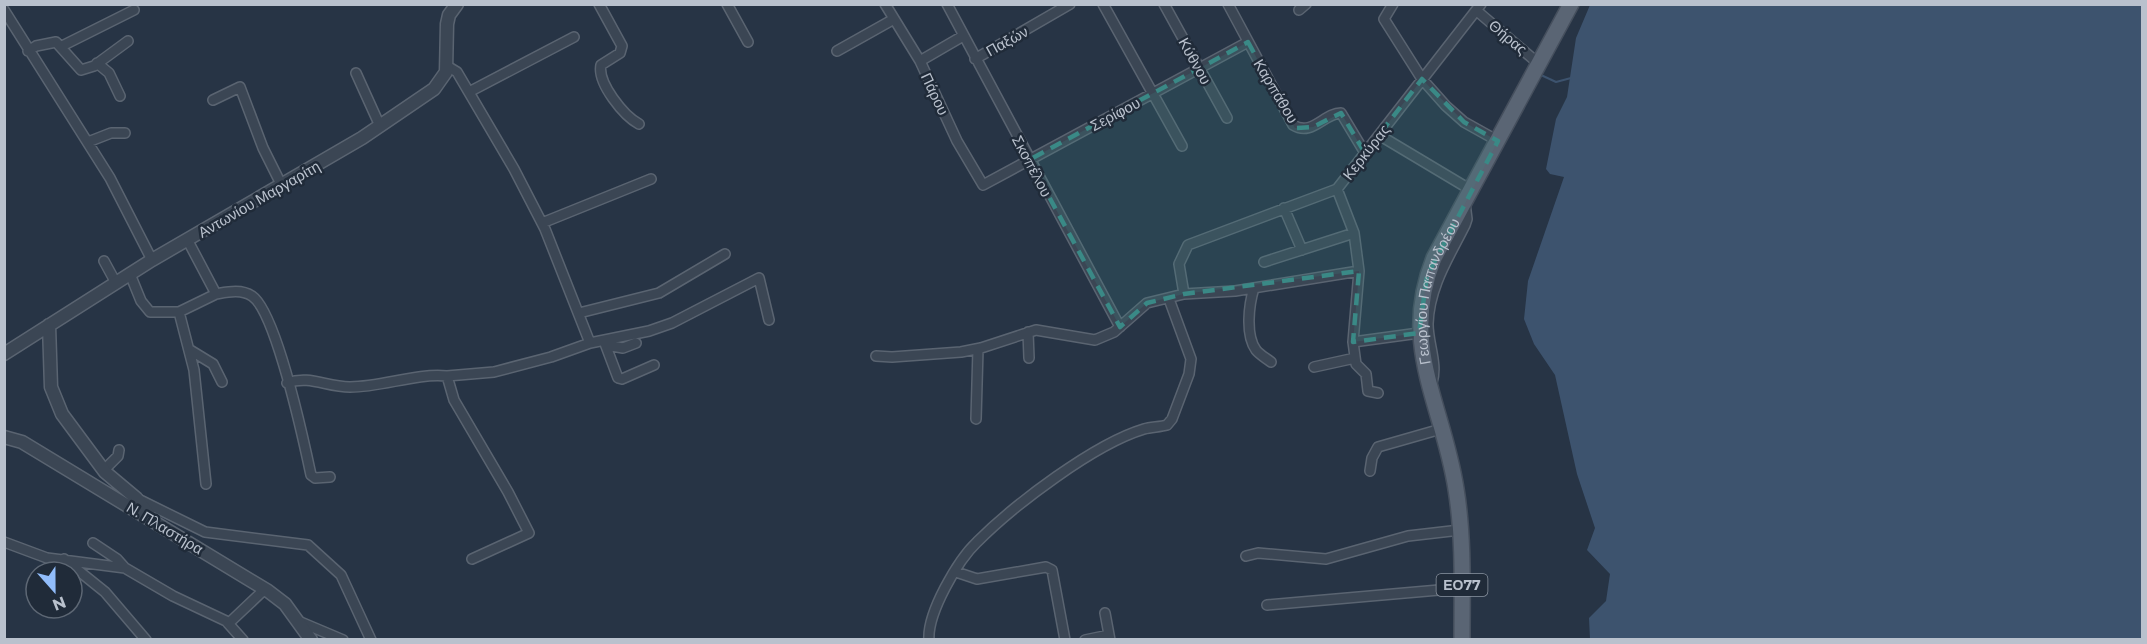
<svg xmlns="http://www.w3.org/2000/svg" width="2147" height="644" viewBox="0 0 2147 644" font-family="Montserrat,sans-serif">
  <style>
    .water { fill: #3d536e }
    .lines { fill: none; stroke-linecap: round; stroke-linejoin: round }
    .stream { stroke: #3d536e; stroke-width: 2 }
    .minor-casing { stroke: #5a6471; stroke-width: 12 }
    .tertiary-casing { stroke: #5a6471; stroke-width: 15 }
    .primary-casing { stroke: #454f5d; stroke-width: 18 }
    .minor { stroke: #3b4654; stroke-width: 9 }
    .tertiary { stroke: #3b4654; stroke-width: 12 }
    .primary { stroke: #5a6574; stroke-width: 15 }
    .marked { fill: #3a8986; fill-opacity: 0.2; stroke: #3a8986; stroke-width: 4.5; stroke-dasharray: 12 8; stroke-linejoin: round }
    .labels { text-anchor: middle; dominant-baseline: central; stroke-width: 5; stroke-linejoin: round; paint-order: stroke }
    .shield { fill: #202b39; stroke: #8b94a1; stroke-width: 1.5 }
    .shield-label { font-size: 14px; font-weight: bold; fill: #b9c1cd }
    .street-label { font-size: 15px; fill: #b9c1cd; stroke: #202b39 }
  </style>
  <rect width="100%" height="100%" fill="#273445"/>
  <path class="water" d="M1590,5H2142V639H1590L1589,618L1606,601L1610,574L1587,550L1595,528L1577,474L1555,375L1534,344L1524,319L1528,281L1564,177L1550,174L1546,169L1556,119L1567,97L1576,38Z"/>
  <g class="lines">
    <path class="stream" d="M1541,75L1556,82L1571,78"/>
    <defs>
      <path id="minor" d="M599,4L622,46L620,53L601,65C597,83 624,116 639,124
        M727,4L748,42
        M885,4L920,61L957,141L983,185L1248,42
        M947,4L1120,327
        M1103,4L1182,146
        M1164,4L1227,118
        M1228,4L1293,125C1312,137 1324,113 1341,113L1365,153
        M1393,4L1384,19L1422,79L1446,106L1464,122L1498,141
        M4,10L110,178L152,260
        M1299,10L1306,4
        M1477,11L1539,64
        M62,46L134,10
        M28,51L36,46L56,42L81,70L94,66L128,41
        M837,51L894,19
        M975,59L1070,4
        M920,61L963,36
        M97,63L109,73L120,96
        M447,66L457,72L514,169L545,229L590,343
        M356,73L380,126
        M469,92L574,37
        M213,100L240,87L263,148L282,186
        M1379,135L1471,190
        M88,142L111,133H125
        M1284,208L1302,250
        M542,223L651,179
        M188,241L216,294C228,292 241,289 252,296C276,312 304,442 311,475L315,478L330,477
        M104,261L116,283
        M1264,262L1354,233
        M1359,271L1353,342L1356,364L1366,374L1368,391L1378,393
        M130,274L141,301L150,312H179L216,294
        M1254,288C1249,304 1245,335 1256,350C1260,355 1266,358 1271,362
        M1184,294L1179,264L1188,245L1337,189L1481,4
        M179,312L194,370L206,484
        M579,313L659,293L725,254
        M1028,332L1029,358
        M604,341L618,378L622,379L654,365
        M1353,342L1419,333
        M606,345L623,348L636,343
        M190,350L213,364L222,382
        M876,356L892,357L961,352L981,348L1036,330L1095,340L1114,332L1147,303L1184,294L1235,291L1359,271L1354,233L1337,189
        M1314,367L1355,358
        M287,383C310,375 326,387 350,387C383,387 415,373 447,376
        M1432,383C1438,364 1428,344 1428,324C1429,287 1449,257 1465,225L1467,219L1465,203
        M976,419L978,349
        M104,470L118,456L119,450
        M1370,471L1372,458L1378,447L1441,429
        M138,499L205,532L308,545L341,575L371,640
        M4,542L47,558L125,568L173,596L226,621L243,640
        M93,543L117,559L125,568
        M1246,556L1258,553L1326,559L1408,536L1460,530
        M64,559L105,592L146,640
        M472,559L529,533L508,492L454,400L447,376L494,372L551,357L590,343L649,331L672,323L759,278L769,320
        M956,572L977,579L1046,567L1052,570L1065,640
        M1267,605L1462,588
        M1105,613L1110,640
        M298,621L343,640
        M229,623L265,589
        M929,640C927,613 958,560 977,542C1014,505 1094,444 1144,429C1151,427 1160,427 1167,425L1172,419L1189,374L1191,359L1169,299
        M1085,640L1109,635"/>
      <path id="tertiary" d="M49,325L51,387L62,414L105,472L136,498L149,515
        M4,354L152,260L362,138L434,89L446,72L447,24L449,15L457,4
        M4,437L22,442L268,591L285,604L311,640"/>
      <g id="primary">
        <path id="s1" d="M1462,640C1462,590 1464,538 1456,489C1443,404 1399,346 1434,258L1571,4"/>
      </g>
    </defs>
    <use href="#minor" class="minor-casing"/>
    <use href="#tertiary" class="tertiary-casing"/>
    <use href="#primary" class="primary-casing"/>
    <use href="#minor" class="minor"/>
    <use href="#tertiary" class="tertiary"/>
    <use href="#primary" class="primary"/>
  </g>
  <path class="marked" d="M1248,42L1295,128L1313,127L1341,113L1365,153L1422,79L1464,122L1498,141L1427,276L1419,333L1353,342L1359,271L1184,294L1147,303L1120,327L1029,160Z"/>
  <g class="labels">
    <rect class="shield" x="1436.5" y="574" width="51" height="22" rx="4.5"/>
    <g class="shield-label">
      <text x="1462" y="585">ΕΟ77</text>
    </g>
    <g class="street-label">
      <text transform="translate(1508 37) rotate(40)">Θήρας</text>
      <text transform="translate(1007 41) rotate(-29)">Παξών</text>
      <text transform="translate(1195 61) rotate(61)">Κύθνου</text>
      <text transform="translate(1276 91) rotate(59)">Καρπάθου</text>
      <text transform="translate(935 94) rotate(65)">Πάρου</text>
      <text transform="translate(1115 114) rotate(-28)">Σερίφου</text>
      <text transform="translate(1366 152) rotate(-52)">Κερκύρας</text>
      <text transform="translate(1032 166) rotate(62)">Σκοπέλου</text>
      <text transform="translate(259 199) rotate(-30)">Αντωνίου Μαργαρίτη</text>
      <text stroke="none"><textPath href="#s1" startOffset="356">Γεωργίου Παπανδρέου</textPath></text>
      <text transform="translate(165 528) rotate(31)">Ν. Πλαστήρα</text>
    </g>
  </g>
  <rect width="2147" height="644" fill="none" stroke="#b9c1cd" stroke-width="12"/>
  <g transform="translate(54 590) rotate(159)"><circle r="28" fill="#202b39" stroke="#5d6774" stroke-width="1.5"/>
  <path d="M0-4.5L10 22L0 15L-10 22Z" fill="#91bdfb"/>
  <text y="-9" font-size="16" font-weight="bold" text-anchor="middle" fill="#b9c1cd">N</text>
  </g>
</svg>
